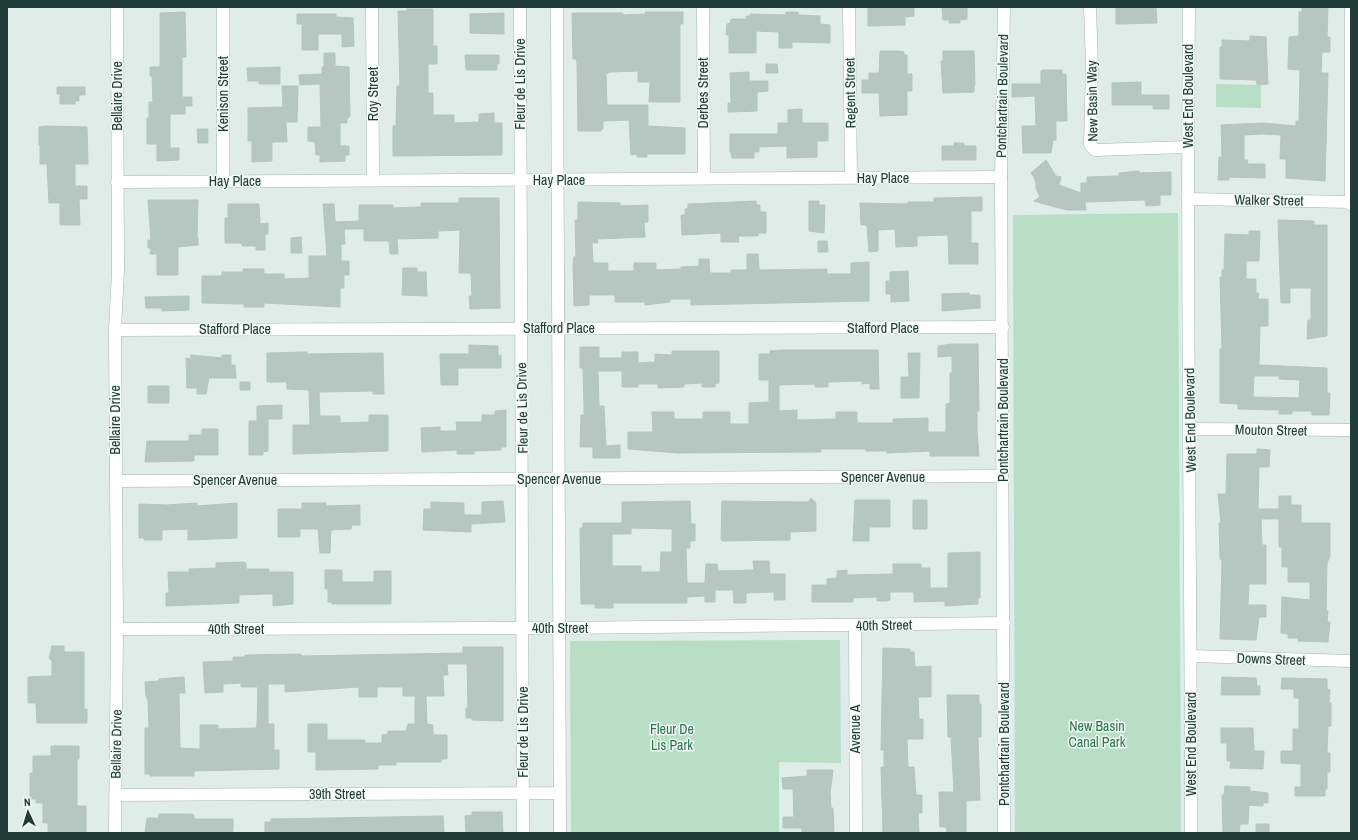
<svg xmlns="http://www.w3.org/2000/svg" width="1358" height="840" viewBox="0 0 1358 840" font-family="'Archivo Narrow',sans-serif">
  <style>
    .green { fill: #b8dec5 }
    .building { fill: #b5c7c0; stroke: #b2c6bf; fill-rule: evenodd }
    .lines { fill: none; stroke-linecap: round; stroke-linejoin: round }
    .minor-casing { stroke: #a3b4af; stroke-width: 13 }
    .secondary-casing { stroke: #9eb8b0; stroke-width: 13 }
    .minor { stroke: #fff; stroke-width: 12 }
    .secondary { stroke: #fff; stroke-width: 12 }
    .labels { text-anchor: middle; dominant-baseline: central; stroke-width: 3; stroke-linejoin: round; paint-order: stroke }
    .street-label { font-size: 14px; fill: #203d37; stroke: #f1f8f5 }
    .park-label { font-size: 14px; fill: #28754c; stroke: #f1f8f5 }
  </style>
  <rect width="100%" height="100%" fill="#e0ece7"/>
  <path class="green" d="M1216,84L1261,85V108L1216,107Z
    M1178,213L1181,833H1015L1013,215Z
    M840,640L841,763L779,762V833H571L570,641Z"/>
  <path class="building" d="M868,7H914V16L905,17V25L868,26Z
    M942,7H967V19L960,20V23H949V20H943Z
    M1116,7H1156L1157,23L1116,24Z
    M1302,7H1328L1327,37H1330V52H1322L1321,73H1328L1325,181L1286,178V159H1280L1281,135L1263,134L1244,135V160H1248L1247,164H1265V178L1229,177V180H1218L1219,157H1222L1221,125L1263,123L1296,126V121H1299L1300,70L1288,69L1289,37L1299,36V12H1302Z
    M407,9H433V46H437V64H428V93H433V115H454V123L479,122V114L494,113V123H502V155L393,156V126H396L397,86H400L398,11H407Z
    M185,12L186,57H182V97H192V106H185V114H170V148H179V160L157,161V144H147V118H149V102H153L152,76H150V67H160V13Z
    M645,12H683V24H680V102H649L650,82H638V71L610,72L606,74L607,105H648V126L685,128V154H647V157H637V154L631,155L629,120L603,121V128L601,131H578L577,63L576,59H573L572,13H623V15L646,14Z
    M786,12H798V15L820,16V24L830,25V43L792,42V48H779V32L756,31V53H729V35H726L727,24L730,23L731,19H747L746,16H750V14L786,15Z
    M504,13V34L470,33V14Z
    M297,14H336V17L353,18L354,46L342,47V34H318V50H302V24H297Z
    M1250,36L1266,37L1268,84L1257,85L1256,80L1220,79V47H1222V40L1250,41Z
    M880,51H899L904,52V55H907V74H912V91H907V115L880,116L879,93H862V80H869V73H879Z
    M943,51H974L975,85H974V92L943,93L941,61H943Z
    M324,53H335V66L349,67L350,116L347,119V123H340V146H349V155H345V161L320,162V155H316L315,142L308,141V127H321L320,84L300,85L299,75L322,74V67H324Z
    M465,55H499V64H497V70H466Z
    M766,64H777L778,73H766Z
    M280,67V84H259V81H248L247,68Z
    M1043,70H1062V74H1066L1067,121H1056V140H1053L1051,153H1023L1022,126H1036L1035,96L1012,97V84H1041V71Z
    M749,72V81H768V91L757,92V111L728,112V103H731L730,73Z
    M1141,82V95H1169V109H1153V105H1112V83Z
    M282,86H298L297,122H286L287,142H272V161L252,162V141H248V108L283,107Z
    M57,87H85V95H79V101H75V104H60V94H57Z
    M802,109V123H828V141H817V157L787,158V146L759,147V152H754V158H732L731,152H730V134H778V123H788V110Z
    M45,126L87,127L88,164H75V186H87V199H79L80,225H60V203H49L47,164H40V145H39V127Z
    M197,129H208V143H198Z
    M954,143H964V146H976V160H942V146H954Z
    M1046,160L1056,176L1061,177L1059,185L1081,193V183H1087V177L1119,176V173L1139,171V173L1171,172V195H1160V205L1146,206L1145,200L1085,202L1086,210H1067L1051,206L1034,201L1040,197L1036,188V183L1034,177L1031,173Z
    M982,197V211H971V243H978V264H949L948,235L917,236V246L896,247L895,229L878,230V251L869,252L867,225H861L860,203L908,204V202H934V198Z
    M459,198H499L500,308L470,309L469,296H472L471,273H459L460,230L438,231V238L397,239L398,254H390L389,241H364V229H344L345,244H341V261H349V275H344V288H340V307L264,303V307H244V304L202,303V276H222V272H243V269H264V274H284V279L309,278V256H327L323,204H334L335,222L359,221V205H393V208L421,207V203H459Z
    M148,200H198L197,237H198V245L178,247V275H157V254H150L151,248H148V240H151Z
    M756,201V205H760V212H766V233H758V236H738L739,242H721V233L682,235L681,215H685V209H688V204Z
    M809,201H819V205H825L824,233L809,231Z
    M578,202L620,203V206L648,205V222H644L645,237L597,239L598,243H592L593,263H608V271H634V263H656V270L681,269V267L699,266V259H709L710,273H731V270H747V254H758L759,270L827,269V274H851V263L869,262V301L691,305V299H670V302L645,305V302H615V295H589V305L574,306L573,264L574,257H576L575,220H578Z
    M228,204H259L260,224L268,223V234H265V250H256V246H242V243H225V218H228Z
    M1278,220L1314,221V225H1327V336L1307,339L1308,320H1311V288H1290V303H1281Z
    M1249,231H1260L1259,261H1246V279H1256V293H1259L1258,299H1268V326H1260L1259,365L1327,368V393H1330L1329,415H1312V411H1292V414H1279V410L1238,409V404L1220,403V349H1222L1220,277H1222V270H1224L1225,234L1249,235ZM1254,376H1279V379L1300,380L1299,398L1253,397Z
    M301,237L302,253H291V238Z
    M818,241H827L828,252H818Z
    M403,268H417V272H426L427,296L402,295Z
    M908,271L909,301L891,302V294H886V281H890V272Z
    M969,293V295H980V308L942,311V294Z
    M189,296V310L162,311V308H146L145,297Z
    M952,344H978L979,411H977V431L979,456H930V451L887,453V451H866V449H821V452L677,453L628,449V432H653L652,412H674V419H703V412H730V424H749V403L769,402V380H759V354H770V351L782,350H878L879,389H870V383L862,384V381L828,382V387H815V384L779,385V411L797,410V420L836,419V412H857V423H893V419L928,418V432H946V404L950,403V373H952V356L938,357V346Z
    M469,345L498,346V355H501V368H458V385H441L440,354H469Z
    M580,347H599V358H622V352H638V363L655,362V354L672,355V351H719V383L715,384V387H702V383L684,384V387L658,388V384H638V387H622V371H598L599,406H604L606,446L620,445V458H593V447H580L581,415H584V406L583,368H580Z
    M307,352V354L383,353L384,394H373V391L319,392L320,416H340V423L369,422V415H388V451L293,454V425H310L309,390L287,389V382H267V353Z
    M908,353H920L919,398H901V377H909Z
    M191,355L222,358V355H231V365H235L236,378H209L206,394H197V388H187L186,358L191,359Z
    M240,382H250V390H240Z
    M148,386H169V403H148Z
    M282,405V419H268V451L263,452V455H249V421H257V406Z
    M506,410V447H501V450L474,451V454H457V450L422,452L421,428L440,427V431H457L456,422H482V415H495V411Z
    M202,429H218V455H194V461L145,462L147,441H189V435H202Z
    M1257,449L1270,450L1269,467H1259L1258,509H1279V496H1291V505H1301V523H1330V556L1327,563L1326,611H1328L1327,622H1330L1328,642L1298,641V638H1288V634L1281,633L1282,597L1310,600V582H1288V567H1282V547H1279V519H1261L1262,545H1266V584H1249L1248,605H1266V617H1259L1256,640L1220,639L1222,560L1220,559L1219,523H1221L1218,494H1226L1227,454H1257Z
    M811,498L816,503V531L790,532V540L722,541L721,539L722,501L808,502Z
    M855,500H890V527H869V541H853Z
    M913,500H927V529H913Z
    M503,501L505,522L471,524V532L423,530L424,509H431V502L464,503V515H482V502Z
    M690,501L691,524H695V541H690V548H686L687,583H705L706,564H717L718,571L754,570L753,561H769L770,574H785V600H774V592L746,593V603H734L733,590H715V602H705V596L687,597V603H613V608H595V604H581L580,528H583V523H622V502ZM631,528L672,529V552H661L660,572H641V566H612V534H631Z
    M197,503V506L237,503V538L188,540V529L162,530V540H144V538H139V504L167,505Z
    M302,503H326V506L360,505V525H352L351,529L331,530L330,553H320L318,529H300V537H278V509H302Z
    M980,552V598H978V604L945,606V601L914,602V592H890V600L886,601H877V597L853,598V602H812V585H827V579L837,578V571L847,570V575L893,574V564H921V568H930V588H948V553Z
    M244,562L246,563V569H269V572H293V604L273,606V594H264L239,595V603L166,606V593H169L168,572H189V569L216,568V563Z
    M325,570H342V582H374V571H391V604H332V602H328V589H325Z
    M52,646H64V652H84V709H87V723H37L36,703H28V677L52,676V661L49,658Z
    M463,647H503V721L472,720V718H466V708H468L467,664H447L448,675H443L444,696H426L427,724L433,725V735H447V759H441V762H396V765H378V769L316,770V752H308V724H327V740H365V743H382V735L388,734V731H406L408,724H415V696H403V687H377V697H359V687L285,692V684H268V724H274V750H279V769L194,771V776H150V774H145V728H149L148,701L146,696L145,682L159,681V679L184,677L185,693H179L180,748L200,749V725H218V729L256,728L257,725L258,687H241V683L223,684V692L205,693L203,662L233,661V657H245V655L301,654V656L463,653Z
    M883,648L910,649V652H914L915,667L931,666V697H918L919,719H923V739H907L908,767H914L916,795H922V813H918L919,833H883L881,767H884V750H881Z
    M1222,677L1256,678L1257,686H1260V695H1221Z
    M1282,678L1327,679V689L1330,690L1329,703H1331V726H1328L1327,753H1330V772H1327V789H1325V796H1295V787H1301V764L1281,763V751H1293V729H1299V698H1294V689H1281Z
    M947,695H979V704H981V737H978L980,800L966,801V833H947L946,827H940L939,792H954L951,737H948Z
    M1221,728H1253L1254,751H1264L1263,769L1230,768L1231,761H1227V743H1221Z
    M51,746H79V759H77V806H86V833H48V823H43V803H36V799H30V773H33V756H51Z
    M807,770H833L830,794L831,808H833L834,833H802V828H783V817H794L793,789H783L782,778L807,776Z
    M1225,786L1250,787V791L1268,793V803H1263V806L1249,805L1248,824H1240L1239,833L1223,832L1222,795H1224Z
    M472,812H502L503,833H466L465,816L472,815Z
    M159,814H190L194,815V819H233V830L232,833H145L147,818H159Z
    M443,816L444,833H265V822H271V819Z
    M1256,824H1269V833H1256Z"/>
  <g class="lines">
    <defs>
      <path id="minor" d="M223,7V181
        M372,7L373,181
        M520,7L523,833
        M557,7L560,833
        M703,7L704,179
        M849,7L851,178
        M1090,7L1092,68L1090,145L1095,150L1187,147
        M1351,7V205
        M117,182L1001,177
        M1188,199L1351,202
        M115,330L1003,327
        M1190,429L1351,430
        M116,481L1002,476
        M855,626L856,833
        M117,629L559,628L1004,623
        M1191,656L1351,661
        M115,795L559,793
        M115,833L117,629L115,330L118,271L117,7"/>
      <path id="secondary" d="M1004,7L1001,177L1004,833
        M1189,7C1186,282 1191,558 1191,833"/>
    </defs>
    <use href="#minor" class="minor-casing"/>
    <use href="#secondary" class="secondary-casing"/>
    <use href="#minor" class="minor"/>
    <use href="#secondary" class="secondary"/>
  </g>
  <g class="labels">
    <g class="street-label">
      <text transform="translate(520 84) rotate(-90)">Fleur de Lis Drive</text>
      <text transform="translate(703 93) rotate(-90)">Derbes Street</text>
      <text transform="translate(850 93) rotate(-91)">Regent Street</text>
      <text transform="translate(223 94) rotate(-90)">Kenison Street</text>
      <text transform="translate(373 94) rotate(-90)">Roy Street</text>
      <text transform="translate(117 96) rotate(-90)">Bellaire Drive</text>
      <text transform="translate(1002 96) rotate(-89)">Pontchartrain Boulevard</text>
      <text transform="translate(1188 96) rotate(-90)">West End Boulevard</text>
      <text transform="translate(1092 101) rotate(-91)">New Basin Way</text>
      <text x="883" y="178">Hay Place</text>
      <text x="559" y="180">Hay Place</text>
      <text x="235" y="181">Hay Place</text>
      <text transform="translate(1269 200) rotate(1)">Walker Street</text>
      <text x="559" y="328">Stafford Place</text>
      <text x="883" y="328">Stafford Place</text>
      <text x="235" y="329">Stafford Place</text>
      <text transform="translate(522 408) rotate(-91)">Fleur de Lis Drive</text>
      <text transform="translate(115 420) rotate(-90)">Bellaire Drive</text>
      <text transform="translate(1003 420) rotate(-90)">Pontchartrain Boulevard</text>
      <text transform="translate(1190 420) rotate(-91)">West End Boulevard</text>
      <text transform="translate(1271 430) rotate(1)">Mouton Street</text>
      <text x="883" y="477">Spencer Avenue</text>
      <text x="559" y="479">Spencer Avenue</text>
      <text x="235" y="480">Spencer Avenue</text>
      <text transform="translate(884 625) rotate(-1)">40th Street</text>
      <text x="560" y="628">40th Street</text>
      <text x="236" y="629">40th Street</text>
      <text transform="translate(1271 659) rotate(2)">Downs Street</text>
      <text transform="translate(855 729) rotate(-90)">Avenue A</text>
      <text transform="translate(523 732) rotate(-90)">Fleur de Lis Drive</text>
      <text transform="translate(116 744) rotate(-89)">Bellaire Drive</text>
      <text transform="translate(1004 744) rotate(-90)">Pontchartrain Boulevard</text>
      <text transform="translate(1191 744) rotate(-90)">West End Boulevard</text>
      <text x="337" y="794">39th Street</text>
    </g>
    <g class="park-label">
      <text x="1097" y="726">New Basin<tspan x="1097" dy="16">Canal Park</tspan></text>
      <text x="672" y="729">Fleur De<tspan x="672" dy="16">Lis Park</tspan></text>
    </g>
  </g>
  <rect width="1358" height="840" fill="none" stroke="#203d37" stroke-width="16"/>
  <g transform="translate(28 812) rotate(356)" stroke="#f1f8f5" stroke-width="3" paint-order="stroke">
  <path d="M0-3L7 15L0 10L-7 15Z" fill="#203d37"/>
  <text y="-6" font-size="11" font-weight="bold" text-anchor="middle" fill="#203d37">N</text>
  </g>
</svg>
